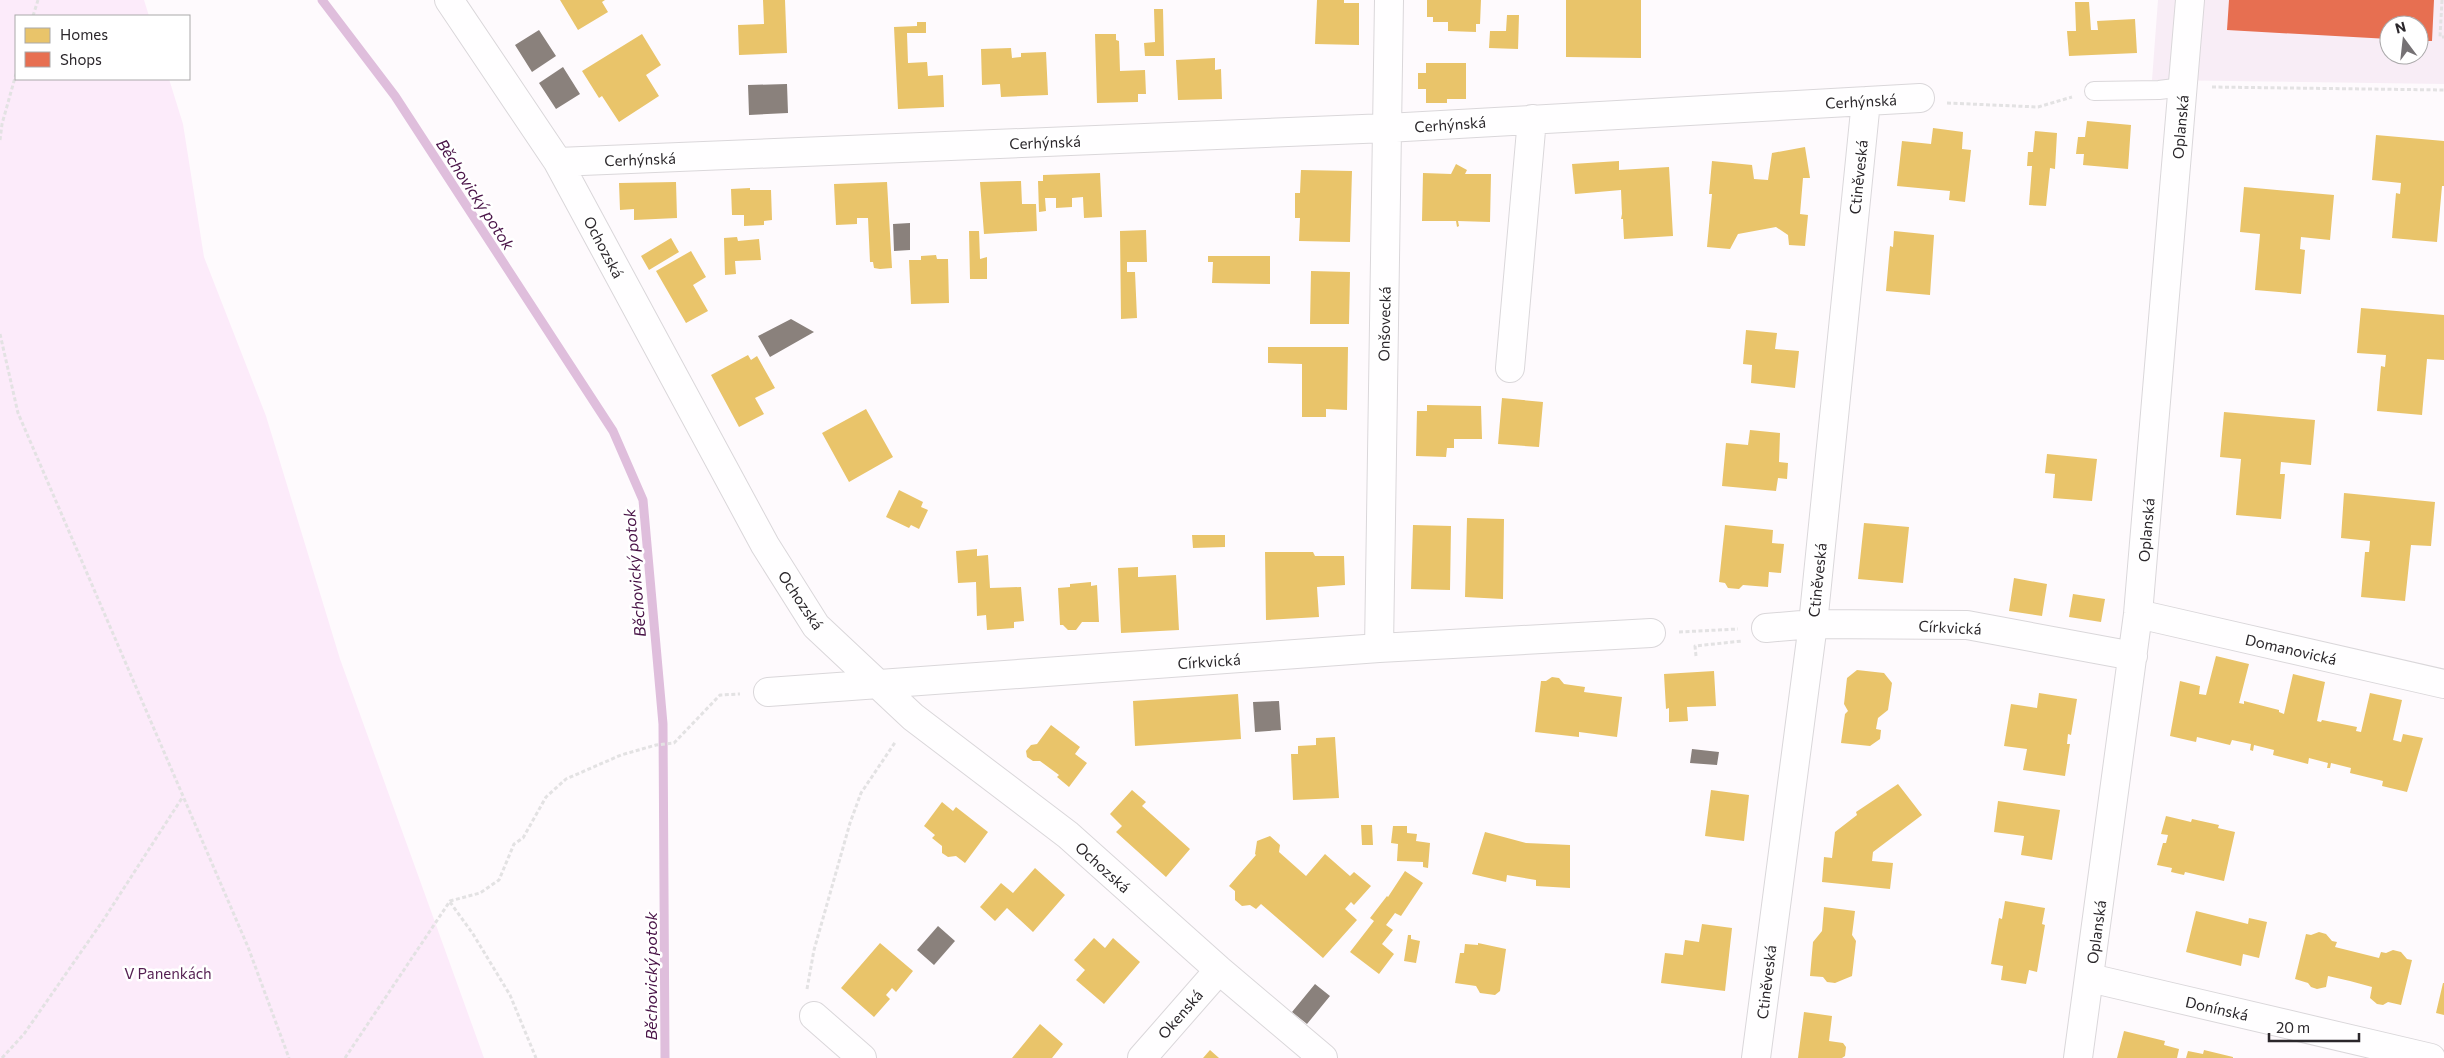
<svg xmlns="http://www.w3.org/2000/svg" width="2444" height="1058" viewBox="0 0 2444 1058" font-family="Commissioner,sans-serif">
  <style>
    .built { fill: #f8edf6; fill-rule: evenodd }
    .green { fill: #fcebfa }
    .homes { fill: #e9c46a }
    .shops { fill: #e76f51 }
    .industry { fill: #8a817c }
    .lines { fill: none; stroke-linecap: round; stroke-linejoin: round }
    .stream { stroke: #dfbedc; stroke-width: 9 }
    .service-casing { stroke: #dad7da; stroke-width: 20 }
    .minor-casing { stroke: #dad7da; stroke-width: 30 }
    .path { stroke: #e3e2e3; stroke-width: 3; stroke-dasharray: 4 2.5; stroke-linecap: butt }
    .service { stroke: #fffeff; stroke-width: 18 }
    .minor { stroke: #fffeff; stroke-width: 28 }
    .labels { text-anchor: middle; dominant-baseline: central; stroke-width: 5; stroke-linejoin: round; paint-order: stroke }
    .street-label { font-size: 15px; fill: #2b272b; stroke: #fff }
    .park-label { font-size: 15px; fill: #541e51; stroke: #fff }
    .water-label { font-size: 16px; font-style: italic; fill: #481246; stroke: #fff }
  </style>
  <rect width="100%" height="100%" fill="#fefafd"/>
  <path class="built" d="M2158,0H2444V84L2152,80ZM2389,25H2419V55H2389Z"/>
  <path class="green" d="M0,0H144L149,16H16V79H169L183,124L204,257L266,416L340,659L484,1058H0Z"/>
  <path class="homes" d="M560,0H605L602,2L608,12L578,30Z
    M763,0H785L787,53L739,55L738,25L764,24Z
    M1317,0H1344V3H1359V45L1315,44Z
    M1427,0H1481L1480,24H1476V32L1448,31V22H1433V17H1427Z
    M1566,0H1641V58L1566,57Z
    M2075,2H2089L2091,30H2098L2097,21L2135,19L2137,53L2069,56L2067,31H2076Z
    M1154,9H1163L1164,56H1145L1144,43L1155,42Z
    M1507,15H1519L1518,49L1489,48L1490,31H1506Z
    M917,22H926V33H907L908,63L927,62L928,76L943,75L944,107L898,109L894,27L917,26Z
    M642,34L661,65L646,75L659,96L619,122L602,96L599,98L582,71Z
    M1095,34H1116V40L1119,41L1120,71L1145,70L1146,94H1138V102L1097,103Z
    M1011,48L1012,58L1021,57V53L1046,52L1048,95L1001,97L1000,84L982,85L981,49Z
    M1215,58V70L1221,69L1222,99L1178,100L1176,60Z
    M1426,63H1466V99H1447V103H1426V89H1418V73H1426Z
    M2087,121L2131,125L2128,169L2083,165L2084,154H2076L2078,137H2085Z
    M1933,128L1963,132L1962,149L1971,150L1965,202L1949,200L1950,191L1897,186L1902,141L1931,144Z
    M2035,131L2057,133L2055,169L2050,168L2046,206L2029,205L2032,166H2027L2028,152H2033Z
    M2376,135L2444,141V186H2442L2437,242L2392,238L2396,193L2400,194L2401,183L2372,180Z
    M1805,147L1810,178H1803L1800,214L1808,215L1805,246L1789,245L1788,235L1776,227L1738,234L1730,249L1707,247L1712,194H1709L1712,161L1752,165L1754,179L1768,180L1772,153Z
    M1619,161V170L1669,167L1673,236L1624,239L1623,219H1621L1622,214L1621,190L1575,194L1572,164Z
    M1456,164L1467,170L1465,174H1491L1490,222L1458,221L1459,226L1457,227L1456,221H1422L1423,173L1451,174Z
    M1301,170L1352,171L1350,242L1299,241L1300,218H1295V193H1300Z
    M1100,173L1102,217L1084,218L1083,197L1072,198V207L1056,208V198H1045L1046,211L1039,212L1038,181H1043V175Z
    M1021,181L1022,204H1036L1037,231L984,234L980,182Z
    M676,182L677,218L634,220V209L620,210L619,183Z
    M887,182L892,268L880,269L874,268L873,262H870L868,218H857V224L836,225L834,184Z
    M2244,187L2334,195L2330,240L2301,237L2300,249L2305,250L2301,294L2255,290L2260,234L2240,232Z
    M750,188V190H771L772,220L764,221V225L744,226V215H732L731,189Z
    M1146,230L1147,262H1127V272H1135L1137,318L1121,319L1120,231Z
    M969,231H979L980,259L987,257V279H970Z
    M1894,231L1934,235L1930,295L1886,291L1890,246L1893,247Z
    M737,237L738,241L759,239L761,260L735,261L736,274L725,275L724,238Z
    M671,238L679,252L649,270L641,256Z
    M691,251L706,277L693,285L708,311L686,323L656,271Z
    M936,255L937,259H948L949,303L911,304L909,260H921V256Z
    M1208,256H1270V284L1212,283L1213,262H1208Z
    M1311,271L1350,272L1349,324H1310Z
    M2361,308L2444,315V360L2427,359L2422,415L2377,411L2381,366L2385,367L2386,355L2357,353Z
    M1746,330L1777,333L1775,349L1799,351L1795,388L1751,383L1752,365L1743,364Z
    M1268,347H1348L1347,410L1326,409V417H1302V364L1268,363Z
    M748,355L751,360L757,356L775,388L755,398L764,414L739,427L711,375Z
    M1502,398L1543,402L1539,447L1498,444Z
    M1427,405L1481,406L1482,439H1454V448H1447L1446,457L1416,456L1417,411H1427Z
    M866,409L893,457L849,482L822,433Z
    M2224,412L2315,420L2311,465L2281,462L2280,474H2285L2281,519L2236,515L2241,459L2220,457Z
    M1750,430L1780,433L1779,462L1788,463L1787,479L1778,478L1776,491L1722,486L1726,443L1748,445Z
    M2047,454L2097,459L2092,501L2053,498L2055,474L2045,473Z
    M899,490L923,502L921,507L928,510L919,529L911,525L909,528L886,517Z
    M2344,493L2435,502L2431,546L2411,545L2405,601L2361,597L2365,552H2369L2370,541L2341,538Z
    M1467,518L1504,519L1503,599L1465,597Z
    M1864,523L1909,527L1903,583L1858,579Z
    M1413,525L1451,526L1450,590L1411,589Z
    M1725,525L1773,530L1772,543L1784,544L1781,573L1769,572L1768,587L1743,585L1739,589L1728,588L1725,583L1719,582Z
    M1192,535H1225V547L1193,548Z
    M977,549V556L988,555L990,588L1021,587L1024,621L1014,622V628L987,630L986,615L977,616L976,582L958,583L956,551Z
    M1265,552H1313L1315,556H1344L1345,585L1317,587L1319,617L1266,620Z
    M1138,567V577L1176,575L1179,630L1121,633L1118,568Z
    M2014,578L2047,584L2042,616L2009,611Z
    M1091,582V586L1097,585L1099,622H1082L1076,630H1068L1063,625H1060L1058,588L1070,587V584Z
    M2073,594L2105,599L2101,622L2069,617Z
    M2216,656L2249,664L2239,703L2244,704V701L2279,710V712L2284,714L2293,674L2325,682L2317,721L2321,722L2322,720L2357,727L2356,731L2361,732L2370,693L2402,700L2393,740L2401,742L2403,734L2423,738L2407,792L2382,786L2383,781L2350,773L2351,768L2331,763L2330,768H2327L2328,763L2309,758L2308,764L2273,755L2274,750L2254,745L2253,751L2250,750L2251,744L2232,740L2230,745L2197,737L2196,742L2170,736L2180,681L2200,686L2199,694L2206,695Z
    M1857,670L1884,673L1892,683L1888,710L1878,718L1876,729L1881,730L1880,739L1870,746L1841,743L1845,714L1848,711L1844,704L1847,678Z
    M1714,671L1716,706L1687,707L1688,721L1669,722V708L1666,709L1664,674Z
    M1552,677L1559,678L1564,684L1585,687L1584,692L1622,697L1617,737L1579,732V737L1535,732L1541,681H1546Z
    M2039,693L2077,699L2071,735L2068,734L2067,744H2070L2065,776L2023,770L2027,749L2004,746L2011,704L2037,708Z
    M1238,694L1241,739L1135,746L1133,701Z
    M1051,725L1080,747L1075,754L1087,763L1069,787L1057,777L1059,775L1040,761H1033L1027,757L1026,751L1031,745L1037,744Z
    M1335,737L1339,798L1293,800L1291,754H1298V746L1316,745V738Z
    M1898,784L1922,815L1873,852L1872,861L1893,863L1890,889L1822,882L1824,857L1832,858L1835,832L1857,815L1856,812Z
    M1132,790L1146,802L1142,806L1190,849L1166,877L1116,832L1122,826L1110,814Z
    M1711,790L1749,795L1744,841L1705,836Z
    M1998,801L2060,810L2052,860L2021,855L2024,836L1994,832Z
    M942,802L953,811L956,807L988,832L965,863L956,856L948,857L942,853V846L932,838L935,835L924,826Z
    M2166,816L2191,822L2192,819L2219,825L2218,828L2235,832L2224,881L2185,872L2184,875L2171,872L2172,868L2157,865L2163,843H2166L2168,835L2161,834Z
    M1361,825H1372L1373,845H1362Z
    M1393,826H1407V833L1417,834L1416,841L1430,843L1428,868L1423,867V862L1397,861L1398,844L1391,843Z
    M1485,832L1526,843L1570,845V888L1536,886V880L1507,875L1506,882L1472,874Z
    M1270,836L1280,845L1279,852L1306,876L1325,854L1350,876L1354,872L1371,886L1354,905L1351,902L1345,909L1357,920L1323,958L1261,904L1256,909L1250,905L1242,906L1235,900V891L1229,886L1256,855L1255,854L1257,841Z
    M1035,868L1065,895L1033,932L1007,908L995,921L980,907L1001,883L1013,893Z
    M1405,871L1423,883L1401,916L1395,913L1386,925L1393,930L1382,944L1394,954L1379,974L1350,952L1374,921L1370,918L1387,896L1388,897Z
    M2005,901L2045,908L2042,924L2045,925L2037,972L2029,970L2026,984L2001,980L2003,966L1991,964L1999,918L2002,919Z
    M1824,907L1855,911L1852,935L1856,941L1852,976L1835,983L1827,982L1823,977L1810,976L1813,942L1822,931Z
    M2196,911L2248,924L2249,918L2267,922L2259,958L2243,954L2241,966L2186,952Z
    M1702,924L1732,928L1725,991L1661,983L1665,953L1683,955L1685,940L1699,942Z
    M2319,932L2326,934L2332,941L2337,942L2335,947L2379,958L2381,952L2386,953L2393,950L2401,952L2407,959L2412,960L2401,1005L2388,1002L2383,1005L2377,1004L2370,998L2372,987L2350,981L2328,976L2326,987L2317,989L2311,987L2308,983L2295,979L2306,934L2311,935Z
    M1408,935H1411V939L1420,941L1416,963L1404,961Z
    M1094,938L1105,948L1113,938L1140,962L1104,1004L1076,980L1085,970L1074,960Z
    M880,943L913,971L896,992L892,988L886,995L890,999L874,1017L841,988Z
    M1478,943L1506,949L1500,991L1495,995L1480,993L1476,986L1455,983L1460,953H1464L1465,944L1478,945Z
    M2443,983H2444V1015L2436,1013Z
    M1804,1012L1832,1016L1829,1041L1843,1043L1846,1047L1845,1056L1842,1058H1798Z
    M1040,1024L1063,1044L1052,1058H1012Z
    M2124,1031L2165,1041L2164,1045L2179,1049L2177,1058H2117Z
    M1210,1050L1219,1058H1203Z
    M2204,1050L2233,1057V1058H2186L2188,1051L2203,1054Z"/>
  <path class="shops" d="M2229,0H2434L2432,41H2419V25H2389V39L2227,30Z"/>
  <path class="industry" d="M539,30L556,56L532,72L515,45Z
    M563,67L580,94L556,109L539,83Z
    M787,84L788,113L749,115L748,85Z
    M910,223V250L894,251L893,224Z
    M791,319L814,332L770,357L758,336Z
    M1279,701L1281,730L1255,732L1253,702Z
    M1692,749L1719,752L1717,765L1690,763Z
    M938,926L955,941L934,965L917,950Z
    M1315,984L1330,996L1307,1024L1292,1012Z"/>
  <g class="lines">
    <path class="stream" d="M322,0L395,96L613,431L643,500L663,724L665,1058"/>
    <defs>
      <path id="service" d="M2094,91L2159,90L2183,87"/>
      <path id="minor" d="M449,0L558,162L765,545L816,626L913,717L1068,835L1219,970L1323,1058
        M558,162L1387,128L1920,98
        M1510,368L1532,119
        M2138,614L2444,684
        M1766,628L1813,624L1967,625L2133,656
        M1379,648L1389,0
        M768,692L1379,648L1651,633
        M2090,978L2431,1058
        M814,1016L862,1058
        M1142,1058L1219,970
        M1756,1058L1813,624L1866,101
        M2078,1058L2138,614L2190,0"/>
    </defs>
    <use href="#service" class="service-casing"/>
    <use href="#minor" class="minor-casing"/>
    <path class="path" d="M2442,0L2440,37H2444
      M33,16L38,0
      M2212,87L2444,90
      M1947,103L2038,107L2072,97
      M0,140L2,124L16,74
      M0,334L18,413L248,947L289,1058
      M1679,632L1738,629
      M1696,656L1695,646L1742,641
      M450,902L473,934L510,995L536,1058
      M807,989L814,950L850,823L861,793L896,741
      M2,1058L24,1034L104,919L182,798
      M345,1058L450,901L480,893L499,880L514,844L523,838L546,797L566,779L621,755L656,745L674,743L720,695L740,694"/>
    <use href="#service" class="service"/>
    <use href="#minor" class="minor"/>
  </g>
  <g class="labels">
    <g class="street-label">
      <text transform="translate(1861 101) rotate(-3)">Cerhýnská</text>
      <text transform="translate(1450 124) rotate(-4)">Cerhýnská</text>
      <text transform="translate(2180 127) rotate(-85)">Oplanská</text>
      <text transform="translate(1045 142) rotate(-2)">Cerhýnská</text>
      <text transform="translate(640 159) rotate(-2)">Cerhýnská</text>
      <text transform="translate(1858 177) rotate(-84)">Ctiněveská</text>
      <text transform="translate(604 247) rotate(62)">Ochozská</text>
      <text transform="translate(1384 324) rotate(-89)">Onšovecká</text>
      <text transform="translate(2146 530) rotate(-85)">Oplanská</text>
      <text transform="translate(1817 580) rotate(-84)">Ctiněveská</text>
      <text transform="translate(801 600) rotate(56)">Ochozská</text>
      <text transform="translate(1950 627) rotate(3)">Církvická</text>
      <text transform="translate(2291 649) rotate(13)">Domanovická</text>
      <text transform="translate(1209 661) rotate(-4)">Církvická</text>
      <text transform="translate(1103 867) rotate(42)">Ochozská</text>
      <text transform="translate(2096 932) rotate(-82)">Oplanská</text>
      <text transform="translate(1766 982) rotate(-83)">Ctiněveská</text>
      <text transform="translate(2217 1008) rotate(13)">Donínská</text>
      <text transform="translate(1180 1014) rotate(-49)">Okenská</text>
    </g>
    <g class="park-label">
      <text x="168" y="973">V Panenkách</text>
    </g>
    <g class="water-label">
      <text transform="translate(476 194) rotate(57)">Běchovický potok</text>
      <text transform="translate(634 573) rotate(-95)">Běchovický potok</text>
      <text transform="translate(650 976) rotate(-90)">Běchovický potok</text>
    </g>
  </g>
  <rect x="15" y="15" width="175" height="65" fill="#ffffff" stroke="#aaa9aa"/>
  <rect x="25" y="28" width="25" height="15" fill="#e9c46a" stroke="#aaa9aa"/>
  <text x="60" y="40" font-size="15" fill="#2b272b">Homes</text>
  <rect x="25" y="52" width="25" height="15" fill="#e76f51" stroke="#aaa9aa"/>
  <text x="60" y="65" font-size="15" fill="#2b272b">Shops</text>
  <g transform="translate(2404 40) rotate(345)"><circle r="24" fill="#ffffff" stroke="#aaa9aa"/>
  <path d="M0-4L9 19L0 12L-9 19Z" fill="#757174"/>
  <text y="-8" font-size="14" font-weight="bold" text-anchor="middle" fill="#2b272b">N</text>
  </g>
  <path d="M2269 1033v8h90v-8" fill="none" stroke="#2b272b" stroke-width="2.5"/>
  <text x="2276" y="1033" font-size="15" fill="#2b272b" stroke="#ffffff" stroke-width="4" paint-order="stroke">20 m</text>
</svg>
